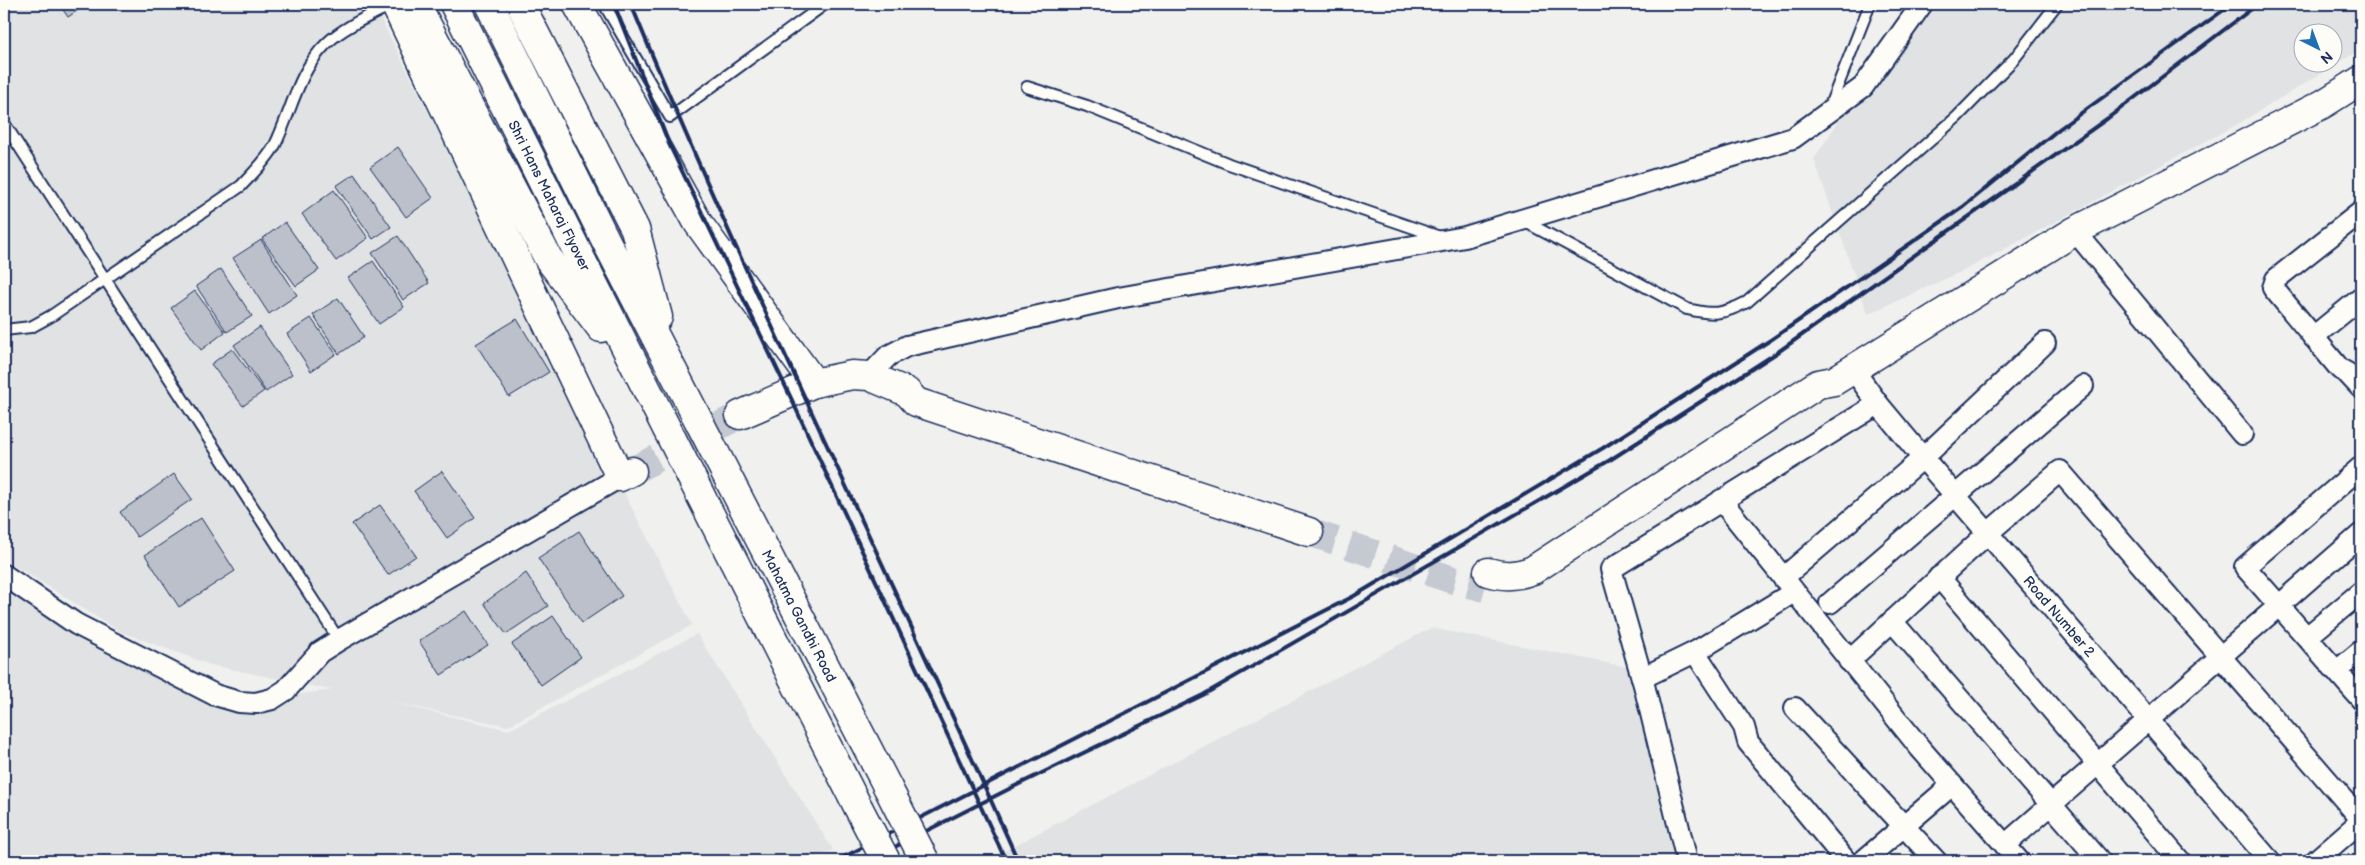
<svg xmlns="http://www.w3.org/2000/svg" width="2365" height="865" viewBox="0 0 2365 865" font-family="'Balsamiq Sans',sans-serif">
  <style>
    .built { fill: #e0e2e3; fill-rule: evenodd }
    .building { fill: #bbc0ca; stroke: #1b2f5e }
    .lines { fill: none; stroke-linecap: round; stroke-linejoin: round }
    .secondary-tunnel { stroke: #c5c9d1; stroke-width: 28; stroke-dasharray: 28 14; stroke-linecap: butt }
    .lane-casing { stroke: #1b2f5e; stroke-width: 14 }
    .street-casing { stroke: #1b2f5e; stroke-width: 24 }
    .secondary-casing { stroke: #1b2f5e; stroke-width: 31 }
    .primary-casing { stroke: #1b2f5e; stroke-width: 31 }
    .lane { stroke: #fdfcf7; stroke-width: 10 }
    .street { stroke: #fdfcf7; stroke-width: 20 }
    .secondary { stroke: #fdfcf7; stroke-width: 28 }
    .primary { stroke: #fdfcf7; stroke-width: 28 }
    .rail { stroke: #1b2f5e; stroke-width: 4 }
    .primary-bridge-casing { stroke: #1b2f5e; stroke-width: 31; stroke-linecap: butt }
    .primary-bridge { stroke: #fdfcf7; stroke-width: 28 }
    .labels { text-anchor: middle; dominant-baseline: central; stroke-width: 4.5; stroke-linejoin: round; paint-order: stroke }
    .street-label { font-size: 14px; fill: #1b2f5e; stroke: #fdfcf7 }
  </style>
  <rect width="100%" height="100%" fill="#f0f0ee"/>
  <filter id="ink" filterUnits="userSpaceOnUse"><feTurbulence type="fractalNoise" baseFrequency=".02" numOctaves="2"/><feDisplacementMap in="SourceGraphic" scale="10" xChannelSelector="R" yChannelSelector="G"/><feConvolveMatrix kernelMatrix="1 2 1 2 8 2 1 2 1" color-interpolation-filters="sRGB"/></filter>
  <g filter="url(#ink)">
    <path class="built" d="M4,4H373L692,625L508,726L384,701L509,730L697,634L833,850L808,861H4V580L220,705L332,690L211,665L121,632L4,559Z
      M1915,4H2361V49L2238,124L1967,269L1868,314L1814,159ZM2302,32H2332V62H2302Z
      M1431,628L1627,667L1674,861H1004L1000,853Z"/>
    <path class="building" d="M59,4H87L68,17Z
      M398,147L433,198L406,217L370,167Z
      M354,174L391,227L373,239L336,186Z
      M334,190L368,238L336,261L302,214Z
      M285,222L319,270L296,286L262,239Z
      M398,236L429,283L403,300L372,253Z
      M261,240L297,295L269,314L233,258Z
      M373,261L404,307L379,324L348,278Z
      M221,269L252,316L227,332L196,286Z
      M195,291L225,332L201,350L171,308Z
      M338,298L364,337L339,354L313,315Z
      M311,318L336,354L311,371L287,334Z
      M517,319L549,372L509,397L476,344Z
      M260,327L292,374L266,392L234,345Z
      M232,349L264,391L243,406L211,364Z
      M442,471L475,518L447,538L414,491Z
      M174,474L192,499L137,537L120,512Z
      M380,505L416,556L388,575L352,524Z
      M201,518L235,571L179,607L145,555Z
      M579,531L622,596L582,623L538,558Z
      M526,573L548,606L506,634L484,603Z
      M466,611L488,645L441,675L419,641Z
      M553,616L581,657L541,685L512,644Z"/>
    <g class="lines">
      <path class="secondary-tunnel" d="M632,471L740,415
        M1309,532L1453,580L1485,588"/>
      <defs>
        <path id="lane" d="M604,4L670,117L825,4
          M1027,87L1087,106L1229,164L1440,237
          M1829,108L1870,4
          M4,123L339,640
          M1522,220L1687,309C1713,315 1722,315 1747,302L1957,117L2014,59L2057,4
          M4,330L31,327L51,316L241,186C253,173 267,160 275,145C292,110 298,71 327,43C345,26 372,15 393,4"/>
        <g id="street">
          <path d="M2361,212L2276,279L2273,288L2340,369L2347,373L2361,388"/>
          <path d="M2075,231L2242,434"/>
          <path d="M2313,337L2361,298"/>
          <path id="s1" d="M1853,369L1878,404L1923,458L2270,861"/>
          <path d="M869,376L888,356L907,346L1118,298L1465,237L1793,138L1863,87L1922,4"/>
          <path d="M2361,467L2245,567L2361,699"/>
          <path d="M1721,500L1920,748L2019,861"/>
          <path d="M4,575L76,624L215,695L239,702L256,703L272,699L286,690L320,652L339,640L620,477"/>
          <path d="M1939,577L2180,861"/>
          <path d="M1783,578L1923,458L2045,343"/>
          <path d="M1830,603L2083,386"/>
          <path d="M1892,621L2100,861"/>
          <path d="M2307,637L2361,592"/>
          <path d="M1695,652L1744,727L1748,742L1846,861"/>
          <path d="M1849,661L1988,533L2060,471L2361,819"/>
          <path d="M2337,671L2361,651"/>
          <path d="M1642,678L1695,652L1794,592"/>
          <path d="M1795,708L1936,861"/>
          <path d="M2005,845L2361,534"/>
          <path d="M1687,861L1644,685L1611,569L1878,404"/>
          <path d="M1863,861L1952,785"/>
          <path d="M2315,861L2361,821"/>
        </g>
        <path id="secondary" d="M395,4L620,477L632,471
          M577,4L698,223L814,383
          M740,415L814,383L852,375L869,376L907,392L916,402L1309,532
          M1488,572C1505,577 1517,576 1533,570L1818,384L1834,381L2075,231L2323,104L2361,80"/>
        <g id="primary">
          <path d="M416,4L548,258L601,328"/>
          <path id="s2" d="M454,4L579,255L858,807"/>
          <path id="s3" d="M489,4L606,241L888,788"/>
          <path d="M520,4L635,229L658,317"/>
        </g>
      </defs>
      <use href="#lane" class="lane-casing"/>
      <use href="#street" class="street-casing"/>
      <use href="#secondary" class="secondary-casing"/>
      <use href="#primary" class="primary-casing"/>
      <use href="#lane" class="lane"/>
      <use href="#street" class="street"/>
      <use href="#secondary" class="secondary"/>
      <use href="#primary" class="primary"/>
      <path class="rail" d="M614,4L669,144L791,398L1006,861
        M631,4C750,294 891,574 1018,861
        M836,861L1354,596L1603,448L1772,339L1963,207L2059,129L2232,4
        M867,861L1011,788L1203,695L1610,460L1778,352L2108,118L2258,4"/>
      <defs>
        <path id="primary-bridge" d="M888,788L925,861
          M858,807L886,861"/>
      </defs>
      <use href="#primary-bridge" class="primary-bridge-casing"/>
      <use href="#primary-bridge" class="primary-bridge"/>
    </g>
  </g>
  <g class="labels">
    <g class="street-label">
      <text stroke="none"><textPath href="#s2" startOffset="214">Shri Hans Maharaj Flyover</textPath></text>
      <text stroke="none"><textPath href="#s3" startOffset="686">Mahatma Gandhi Road</textPath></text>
      <text stroke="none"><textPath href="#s1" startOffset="322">Road Number 2</textPath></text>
    </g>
  </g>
  <rect width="2365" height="865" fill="none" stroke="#fdfcf7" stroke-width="20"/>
  <rect x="10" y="10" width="2345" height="845" fill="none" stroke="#1b2f5e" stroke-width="2" filter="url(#ink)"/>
  <g transform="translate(2318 48) rotate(138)"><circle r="24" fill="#fdfcf7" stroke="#a3aaba"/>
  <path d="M0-4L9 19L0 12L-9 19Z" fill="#1f6fb2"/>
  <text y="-8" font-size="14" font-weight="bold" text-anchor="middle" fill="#1b2f5e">N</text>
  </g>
</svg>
